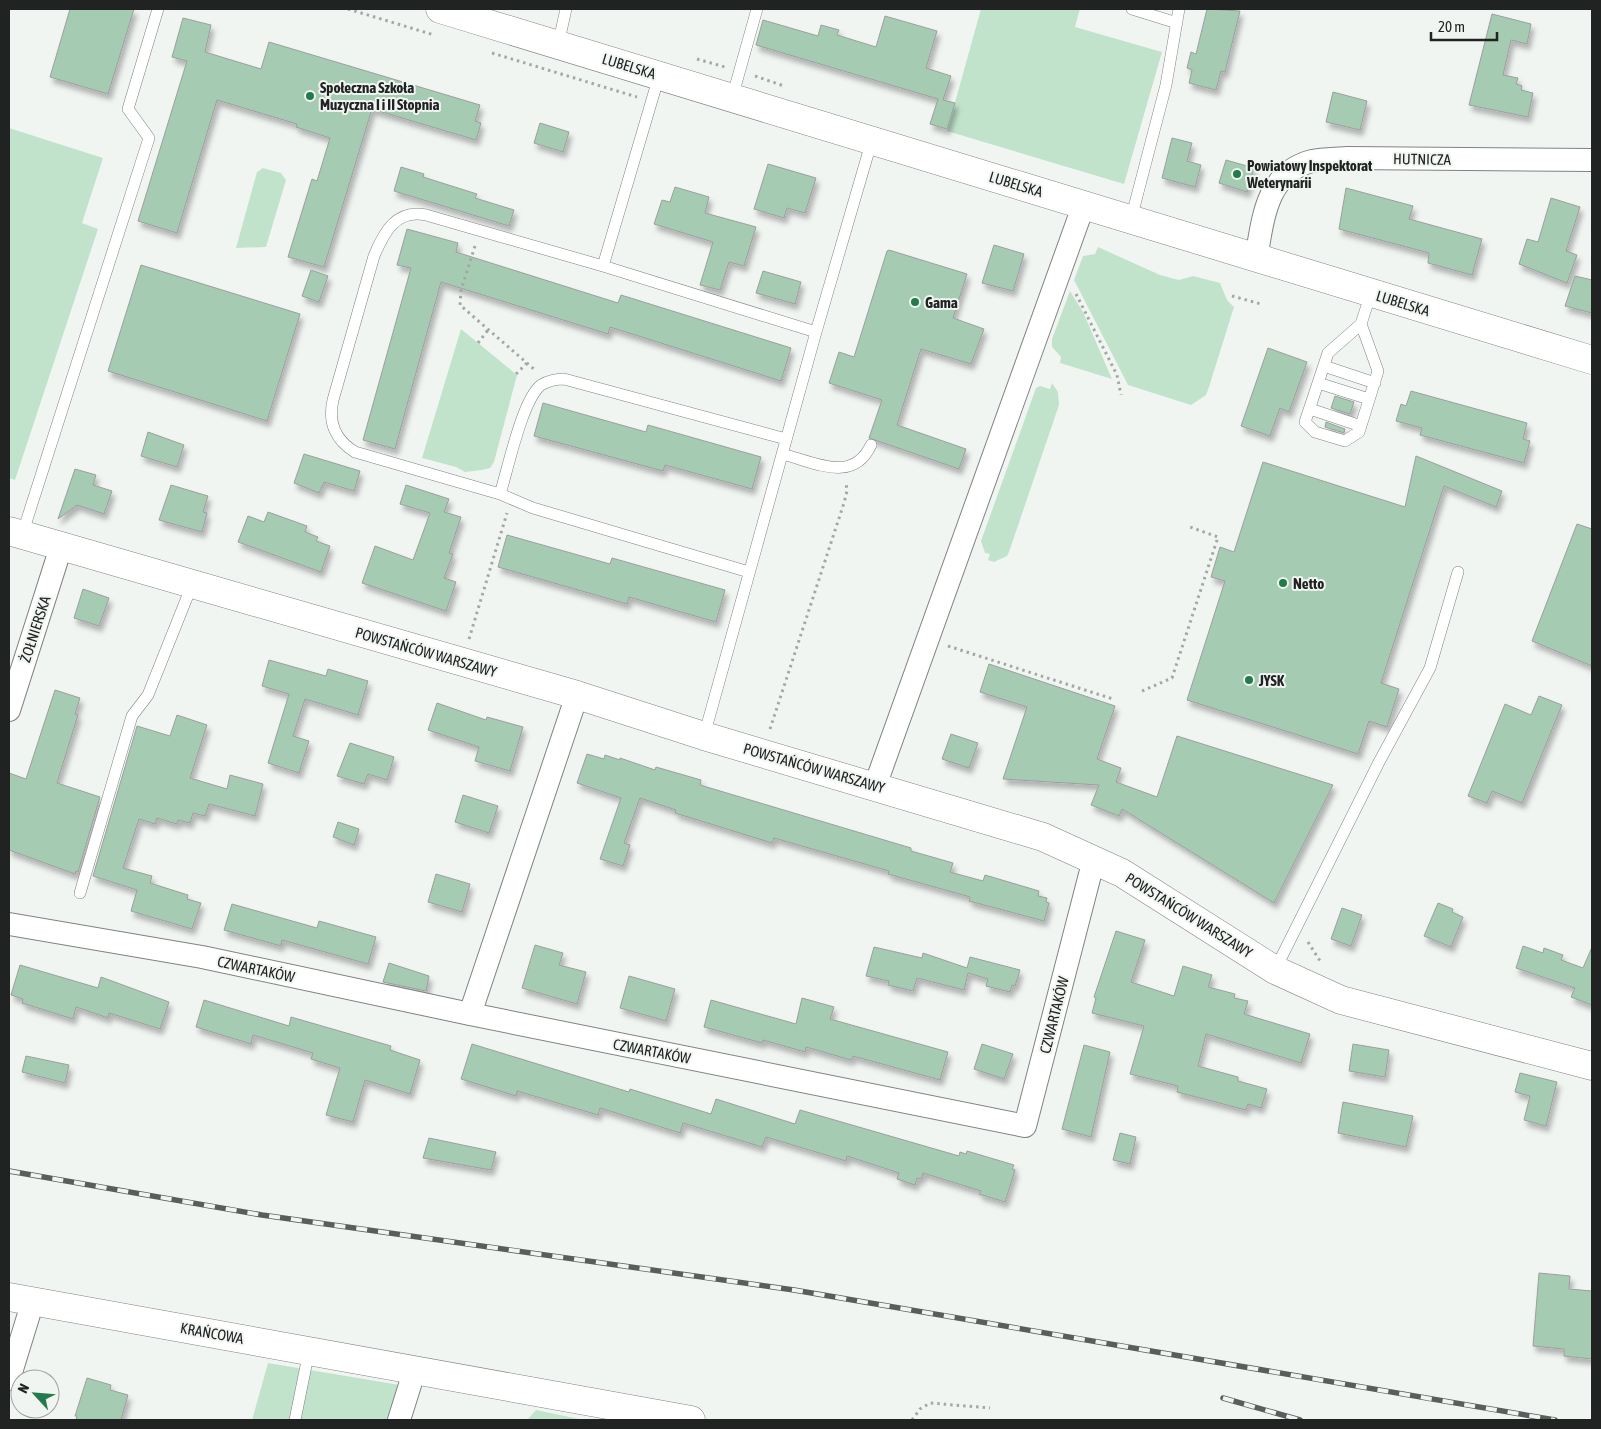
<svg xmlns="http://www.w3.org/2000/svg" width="1601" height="1429" viewBox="0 0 1601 1429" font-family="'Asap Condensed',sans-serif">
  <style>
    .green { fill: #c1e3cc }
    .building { fill: #a5cbb2; stroke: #9c9f9d; filter: url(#shadow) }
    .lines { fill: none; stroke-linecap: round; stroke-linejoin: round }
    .service-casing { stroke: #808381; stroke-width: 12 }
    .minor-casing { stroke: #808381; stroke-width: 24 }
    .tertiary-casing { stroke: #808381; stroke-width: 29 }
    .secondary-casing { stroke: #808381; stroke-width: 29 }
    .path { stroke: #a4a8a5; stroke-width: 3; stroke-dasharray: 2.5 4; stroke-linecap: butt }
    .service { stroke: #fff; stroke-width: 11 }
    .minor { stroke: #fff; stroke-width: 22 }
    .tertiary { stroke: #fff; stroke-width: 28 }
    .secondary { stroke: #fff; stroke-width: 28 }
    .rail-casing { stroke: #5b5d5c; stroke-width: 5.5 }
    .rail { stroke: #f1f5f2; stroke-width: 4; stroke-dasharray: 11; stroke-linecap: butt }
    .poi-dot { fill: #237a4d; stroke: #f1f5f2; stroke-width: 2 }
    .labels { text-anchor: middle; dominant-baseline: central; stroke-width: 4; stroke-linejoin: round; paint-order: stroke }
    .street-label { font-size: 15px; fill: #212322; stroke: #f1f5f2 }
    .poi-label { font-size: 15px; font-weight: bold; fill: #212322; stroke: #f1f5f2; text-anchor: start }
  </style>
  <defs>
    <filter id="shadow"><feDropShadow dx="3" dy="5.5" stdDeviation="2.5" flood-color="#0004"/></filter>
  </defs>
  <rect width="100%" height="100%" fill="#f1f5f2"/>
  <path class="green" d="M981,9H1080L1075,27L1162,52L1124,184L947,131Z
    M9,128L103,158L82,223L98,229L15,480L9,478Z
    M263,168L281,173L286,180L266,247L236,248L257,172Z
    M1098,247L1160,275L1179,280L1193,276L1220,283L1227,300L1234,307L1209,387L1206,395L1191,405L1128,385L1074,280L1083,256L1095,254Z
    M1070,291L1083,312L1112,379L1060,363L1061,357L1052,347V339Z
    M461,329L517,375L494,462L490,468L482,470L465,472L456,467L422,458Z
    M1052,383L1058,392L1059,405L1009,552L1007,556L994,562L988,560L990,554L985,553L981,541L1036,388L1040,386L1050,389Z
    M268,1363L400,1385L390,1420H252Z
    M536,1410L584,1420H527Z"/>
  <path class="building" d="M70,9H134L108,94L50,77Z
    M1207,9L1240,11L1225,72L1221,71L1216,90L1189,83L1192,70L1187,68L1191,52L1196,54Z
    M1492,14L1531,24L1527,44L1511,40L1503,75L1518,78L1516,84L1522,86L1521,90L1533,93L1528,117L1469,105Z
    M885,16L937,31L926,68L951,76L943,100L955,103L947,129L930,124L938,99L756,45L763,20L818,36L821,25L839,30L837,35L876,47Z
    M183,18L211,25L205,52L261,69L269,42L480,105L475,121L481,123L476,140L372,109L324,267L288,257L312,179L317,181L330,138L296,127L297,124L217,100L177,233L138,221L187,61L172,57Z
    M1333,92L1367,101L1360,130L1326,122Z
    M540,123L569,132L563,152L534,143Z
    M1172,138L1192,143L1187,161L1201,165L1195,187L1162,178Z
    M1226,160L1254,168L1247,192L1219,183Z
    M768,164L816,178L805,213L787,208L784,218L754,209Z
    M401,167L424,174L423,177L477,194L475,198L514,210L509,226L394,191Z
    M675,187L709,197L705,213L756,227L744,266L729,262L720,290L700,285L713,242L654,224L662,200L670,202Z
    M1346,188L1413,206L1409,219L1482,239L1472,275L1428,263L1429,253L1339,229Z
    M1551,198L1580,207L1566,251L1577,255L1567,283L1519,264L1527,239L1538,242Z
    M407,229L458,243L456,252L618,303L621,295L791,348L781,381L610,327L608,334L441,282L395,449L363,440L411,268L397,265Z
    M994,245L1024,254L1013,291L982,283Z
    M889,250L967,274L953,318L984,329L971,364L921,349L897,425L966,449L959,469L869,438L882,400L829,383L839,352L854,357L887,251Z
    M141,265L300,314L267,421L108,371Z
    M311,270L328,276L319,302L302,296Z
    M763,271L801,282L795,304L756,293Z
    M1575,276L1592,280V313L1565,306Z
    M1268,348L1307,362L1289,412L1280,408L1270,436L1241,426Z
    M1411,391L1527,423L1523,439L1530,441L1524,463L1420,435L1422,428L1396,421L1401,404L1406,406Z
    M1335,396L1354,402L1350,414L1331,408Z
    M543,403L646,432L648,425L761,457L752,489L665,465L663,471L534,436Z
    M1326,422L1345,429L1344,433L1325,427Z
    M148,432L184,445L177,467L141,456Z
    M304,454L360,471L354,491L324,482L319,493L294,483Z
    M1416,456L1502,491L1496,507L1444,486L1381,683L1399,689L1387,727L1369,721L1358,754L1187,700L1225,581L1211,577L1220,547L1234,552L1263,462L1405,507Z
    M75,469L96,475L93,485L112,491L104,514L77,505L58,519Z
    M171,485L208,496L203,512L207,513L202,532L159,520Z
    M406,485L449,499L444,512L461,517L449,553L453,554L444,578L456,582L446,611L362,583L375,546L413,560L430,513L400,504Z
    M268,512L307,526L305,532L318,537L316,541L330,546L321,572L238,542L248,516L264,522Z
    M1577,524L1592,529V666L1532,641Z
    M507,535L610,564L612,558L725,590L716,622L629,597L627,604L498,567Z
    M83,589L109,598L99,626L74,618Z
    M269,660L326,676L328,669L368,681L358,715L305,699L293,736L309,741L299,773L268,763L289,694L262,686Z
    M989,664L1115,706L1097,759L1121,768L1116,782L1157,797L1177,736L1333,785L1274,903L1122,809L1119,816L1091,805L1099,785L1003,779L1027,707L980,692Z
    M55,690L80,698L75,714L78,715L57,783L100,797L78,872L76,871L75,874L9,850V773L26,779Z
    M1539,696L1562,705L1522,803L1492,791L1487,803L1468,796L1505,704L1531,715Z
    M437,703L486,720L487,717L523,727L510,771L475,761L479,747L428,730Z
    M177,715L207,725L190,778L227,789L230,775L263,784L255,816L209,804L205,816L193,813L190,823L178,820L177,824L157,818L155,824L139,819L123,868L152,876L150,883L188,895L187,899L201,903L192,929L131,911L137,890L93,876L137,726L170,736Z
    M951,734L978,743L969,768L942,759Z
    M350,743L394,757L387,780L368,774L364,784L337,776Z
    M587,754L604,759L605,755L620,760V758L655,770L656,767L701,780L700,785L911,848V851L953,863L950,872L983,881L985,875L1039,891L1038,896L1047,898L1046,902L1049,903L1044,921L969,901L970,897L888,874L889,871L774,838L772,843L675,813L676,810L640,798L624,843L630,845L623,866L600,859L621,798L577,783Z
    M463,795L498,806L489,833L455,822Z
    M338,822L359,829L354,845L333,837Z
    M436,874L470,884L462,912L428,902Z
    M1438,903L1453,909L1452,912L1463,917L1451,947L1424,936Z
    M232,904L317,928L319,921L376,937L368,964L282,940L281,946L224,930Z
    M1342,908L1362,915L1351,946L1331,939Z
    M1116,931L1145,940L1131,982L1174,996L1183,966L1212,975L1208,987L1235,994L1234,998L1248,1001L1244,1014L1310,1034L1301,1063L1206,1034L1198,1066L1238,1077V1081L1267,1089L1261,1108L1248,1104L1246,1110L1177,1092L1178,1086L1130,1074L1144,1026L1092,1013L1096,998L1094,997Z
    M535,945L563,953L559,965L586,972L577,1004L522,988Z
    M1523,946L1543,953L1544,948L1563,955L1561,960L1583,968L1592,947V1005L1571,997L1575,988L1516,968Z
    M874,947L922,958L923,953L967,968L970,957L1020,970L1015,986L1012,985L1010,992L986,986L988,979L968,973L964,990L917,978L913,991L888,985L889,981L866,976Z
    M389,963L429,976L426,991L383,982Z
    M20,965L98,988L101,977L169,1002L160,1029L109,1013L108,1018L76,1007L73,1019L22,1003L23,999L11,995Z
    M629,976L675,989L666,1021L620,1008Z
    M802,998L834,1007L830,1019L948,1052L940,1080L853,1056L851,1060L806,1047L805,1052L763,1040L762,1043L704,1027L711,1000L796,1024Z
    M204,1000L289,1026L291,1017L391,1046L390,1050L420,1060L410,1094L365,1080L353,1122L326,1115L340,1068L311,1059L313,1053L253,1035L251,1044L196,1027Z
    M472,1044L629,1092L630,1089L711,1114L716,1099L795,1124L800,1110L959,1156L960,1152L966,1154L967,1151L1014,1165L1012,1169L1015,1170L1005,1202L979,1194L981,1191L923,1173L921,1179L917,1178L915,1185L897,1179L899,1173L847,1156L846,1161L766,1137L762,1147L683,1123L680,1133L600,1108L598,1115L517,1091L516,1096L461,1079Z
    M982,1044L1013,1054L1004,1079L974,1069Z
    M1353,1044L1389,1050L1385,1077L1349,1071Z
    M1084,1045L1110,1052L1091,1137L1062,1129Z
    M26,1056L69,1065L65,1083L22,1072Z
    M1520,1073L1557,1082L1546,1126L1524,1120L1530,1096L1515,1092Z
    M1343,1102L1413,1116L1406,1147L1338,1133Z
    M1120,1133L1136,1137L1130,1164L1113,1160Z
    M429,1138L496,1152L491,1170L423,1158Z
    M1539,1273L1570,1276L1569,1289L1592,1291V1359L1564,1356V1349L1533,1346Z
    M87,1378L111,1385L110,1390L128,1395L121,1420H76L77,1416H75Z"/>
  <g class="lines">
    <defs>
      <path id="service" d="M1132,9L1177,23
        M558,45L566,9
        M732,98L757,9
        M1131,219L1166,85L1179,9
        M603,266L659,76
        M1361,324L1378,371L1359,432L1345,441L1315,432L1305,422L1328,353L1361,324L1371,293
        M1324,366L1375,383
        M1318,383L1369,399
        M1310,409L1361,426
        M782,454C815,462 853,484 871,445
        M500,494C508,469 522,400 541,385C548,381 556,379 564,379L786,439
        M22,535L149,138L128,109L158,9
        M749,572L533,508L500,494L355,452C335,440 328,422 333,400L374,256C384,232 396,209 426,215L603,266L816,332
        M704,736L816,332L872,140
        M80,893L132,716L148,695L192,585
        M1275,970L1379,762L1430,668L1458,572
        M295,1420L309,1351"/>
      <path id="minor" d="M1256,259C1263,219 1266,173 1312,161C1323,159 1335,159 1347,158L1592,160
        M9,710L61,547
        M875,786L1084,204
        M9,924L202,957L470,1014L1025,1126L1094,859
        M470,1014L577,695
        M9,1379L33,1301
        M399,1420L415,1369"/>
      <path id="tertiary" d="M9,531L577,695L704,736L1043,837L1122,873L1275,970L1341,1000L1592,1066
        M9,1297L691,1420"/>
      <path id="secondary" d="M440,9L1592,360"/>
    </defs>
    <use href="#service" class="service-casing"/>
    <use href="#minor" class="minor-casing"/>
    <use href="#tertiary" class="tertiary-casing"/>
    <use href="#secondary" class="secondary-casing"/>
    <path class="path" d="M348,9L434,35
      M492,53L637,97
      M697,59L725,67
      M755,76L784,86
      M475,246L461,290L460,305L535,370
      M1076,294L1117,375L1121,395
      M1232,296L1261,304
      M478,343L488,330
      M516,374L527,363
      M469,639L507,513
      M948,646L1113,699
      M1142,691L1172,678L1218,537L1190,527
      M770,729L844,503L847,491L846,483
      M1308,942L1322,964
      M912,1420L920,1409L930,1403L990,1408"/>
    <use href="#service" class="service"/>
    <use href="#minor" class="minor"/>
    <use href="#tertiary" class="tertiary"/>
    <use href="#secondary" class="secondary"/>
    <defs>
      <path id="rail" d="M9,1171L262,1215L794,1290L1555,1420
        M1223,1398L1300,1420"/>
    </defs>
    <use href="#rail" class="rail-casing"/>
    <use href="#rail" class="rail"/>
  </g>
  <g class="poi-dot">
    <circle cx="310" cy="96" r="5"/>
    <circle cx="1237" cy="174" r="5"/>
    <circle cx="915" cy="302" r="5"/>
    <circle cx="1283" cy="583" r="5"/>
    <circle cx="1249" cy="680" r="5"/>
  </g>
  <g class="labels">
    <g class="street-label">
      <text transform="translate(629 66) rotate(17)">LUBELSKA</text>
      <text transform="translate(1422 159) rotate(1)">HUTNICZA</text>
      <text transform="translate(1016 184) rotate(17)">LUBELSKA</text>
      <text transform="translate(1403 303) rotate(17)">LUBELSKA</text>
      <text transform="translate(35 629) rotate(-72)">ŻOŁNIERSKA</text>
      <text transform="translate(426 652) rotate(16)">POWSTAŃCÓW WARSZAWY</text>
      <text transform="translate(814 768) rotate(16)">POWSTAŃCÓW WARSZAWY</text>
      <text transform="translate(1189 915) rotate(32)">POWSTAŃCÓW WARSZAWY</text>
      <text transform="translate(256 969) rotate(12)">CZWARTAKÓW</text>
      <text transform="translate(1054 1015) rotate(-76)">CZWARTAKÓW</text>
      <text transform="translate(652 1051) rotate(11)">CZWARTAKÓW</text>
      <text transform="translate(212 1333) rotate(10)">KRAŃCOWA</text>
    </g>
    <g class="poi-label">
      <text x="320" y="87">Społeczna Szkoła<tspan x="320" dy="17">Muzyczna I i II Stopnia</tspan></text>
      <text x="1247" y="165">Powiatowy Inspektorat<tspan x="1247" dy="17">Weterynarii</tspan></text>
      <text x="925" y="302">Gama</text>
      <text x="1293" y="583">Netto</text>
      <text x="1259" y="680">JYSK</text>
    </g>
  </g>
  <rect width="1601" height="1429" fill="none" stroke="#212322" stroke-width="20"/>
  <g transform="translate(35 1394) rotate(296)"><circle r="24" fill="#f1f5f2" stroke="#9ea19f"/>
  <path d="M0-4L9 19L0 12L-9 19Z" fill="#237a4d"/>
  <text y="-8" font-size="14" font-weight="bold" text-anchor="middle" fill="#212322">N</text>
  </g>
  <path d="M1431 32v8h66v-8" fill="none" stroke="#212322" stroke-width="2.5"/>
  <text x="1438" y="32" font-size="15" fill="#212322" stroke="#f1f5f2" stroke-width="4" paint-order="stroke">20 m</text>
</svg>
